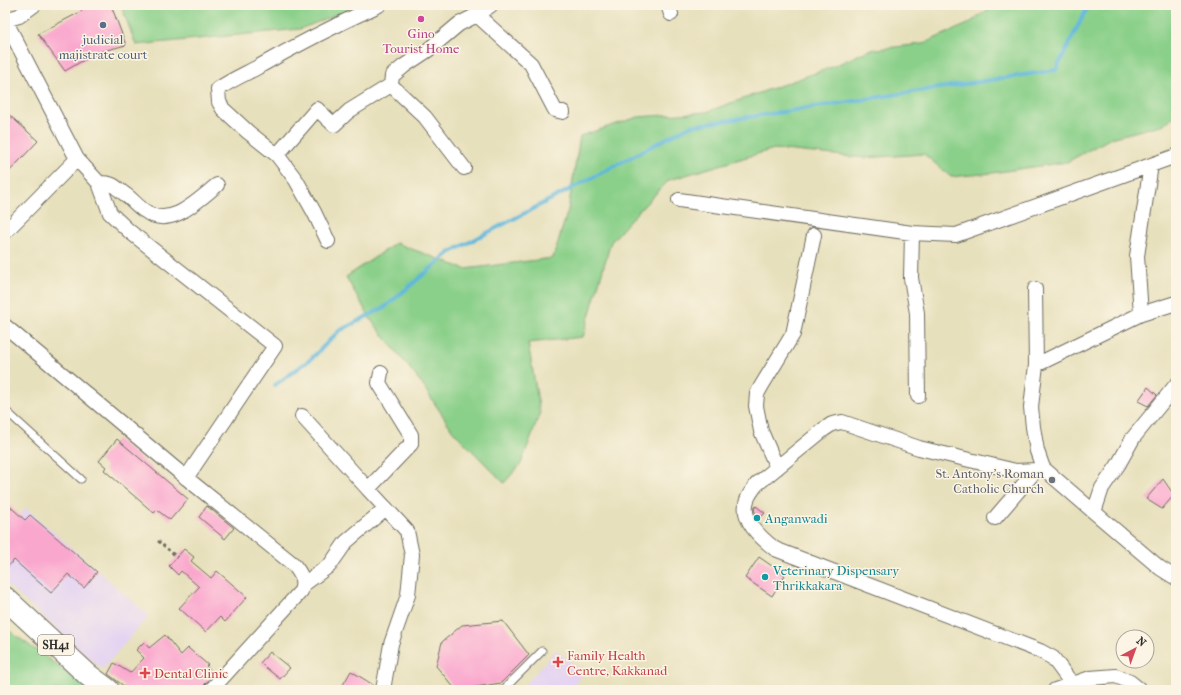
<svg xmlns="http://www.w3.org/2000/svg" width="1181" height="695" viewBox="0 0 1181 695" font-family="'IM FELL French Canon',serif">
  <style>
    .built { fill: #e4d3f2 }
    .green { fill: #8bd08a; stroke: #5b7e5a }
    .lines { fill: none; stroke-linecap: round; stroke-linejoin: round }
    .stream { stroke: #5fb7dc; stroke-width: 4 }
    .building { fill: #faa7ce }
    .service-casing { stroke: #6d6a5e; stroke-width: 9 }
    .minor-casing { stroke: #6d6a5e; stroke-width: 16 }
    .primary-casing { stroke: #6d6a5e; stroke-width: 24 }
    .path { stroke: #6d6a5e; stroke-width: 2.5; stroke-dasharray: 3 3; stroke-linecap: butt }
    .service { stroke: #fff; stroke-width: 7 }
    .minor { stroke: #fff; stroke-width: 14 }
    .primary { stroke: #fff; stroke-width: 22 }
    .hotel-dot { fill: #d1479c; stroke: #fcf5e5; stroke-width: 1.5 }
    .service-dot { fill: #5c6f8a; stroke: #fcf5e5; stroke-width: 1.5 }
    .worship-dot { fill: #6b7280; stroke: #fcf5e5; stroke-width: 1.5 }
    .culture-dot { fill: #0f9aa8; stroke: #fcf5e5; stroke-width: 1.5 }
    .health-dot { fill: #e0444e; stroke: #fcf5e5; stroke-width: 1.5 }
    .labels { text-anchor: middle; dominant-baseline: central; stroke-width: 3; stroke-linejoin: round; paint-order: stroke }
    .shield { fill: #fcf5e5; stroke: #6a6863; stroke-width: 1 }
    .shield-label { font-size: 12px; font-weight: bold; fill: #2b2b2b }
    .hotel-label { font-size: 13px; fill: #b23c85; stroke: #fcf5e5 }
    .service-label { font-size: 13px; fill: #4e5e75; stroke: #fcf5e5 }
    .worship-label { font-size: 13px; fill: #5b616d; stroke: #fcf5e5; text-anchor: end }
    .culture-label { font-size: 13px; fill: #0d838f; stroke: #fcf5e5; text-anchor: start }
    .health-label { font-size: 13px; fill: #be3a42; stroke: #fcf5e5; text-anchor: start }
  </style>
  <rect width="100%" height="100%" fill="#fcf5e5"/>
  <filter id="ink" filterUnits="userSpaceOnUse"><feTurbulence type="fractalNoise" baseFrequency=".025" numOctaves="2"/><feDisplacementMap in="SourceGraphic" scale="8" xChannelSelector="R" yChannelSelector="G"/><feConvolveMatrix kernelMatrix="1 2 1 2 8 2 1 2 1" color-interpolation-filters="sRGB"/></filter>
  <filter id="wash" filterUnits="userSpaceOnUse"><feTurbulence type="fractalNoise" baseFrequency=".012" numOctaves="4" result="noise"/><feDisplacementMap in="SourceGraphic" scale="16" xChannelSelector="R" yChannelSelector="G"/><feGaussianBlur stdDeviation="0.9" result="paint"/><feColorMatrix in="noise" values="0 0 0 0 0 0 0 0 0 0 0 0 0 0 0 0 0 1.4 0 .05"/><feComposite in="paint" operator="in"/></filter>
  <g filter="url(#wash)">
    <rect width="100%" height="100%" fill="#e7e0bc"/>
    <path class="built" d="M26,508L149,616L102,669L5,583V532Z
      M556,650L584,673L569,690H521Z"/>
    <path class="green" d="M121,5H362L300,29L136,45Z
      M994,5H1176V116L1161,125L1111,138L1067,162L992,173L951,177L924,154L864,158L774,149L669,180L634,216L611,242L583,337L528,343L540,413L521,464L504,483L453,431L419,380L371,320L346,277L396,243L465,269L553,258L568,210L580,136L638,117L706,112L832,67L869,50L922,44L968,24Z
      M5,628L92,690H5Z"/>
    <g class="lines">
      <path class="stream" d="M275,385L311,359L339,331L385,307L449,253L690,126L1056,70L1087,8L1091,5"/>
    </g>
    <g id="blocks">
      <path class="building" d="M79,5H111L126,45L96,53L65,71L38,34L82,11Z
        M5,111L38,141L5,176Z
        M1148,387L1157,395L1148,406L1138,401Z
        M117,439L188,499L170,520L157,510L154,513L104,470L106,467L99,461Z
        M1163,479L1174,495L1162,509L1146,499Z
        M5,502L25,520L30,515L97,572L84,588L68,574L51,593L14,560L5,570Z
        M207,506L234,528L225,539L199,517Z
        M756,506L765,513L758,520L755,512L754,509Z
        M184,549L194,557L191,561L211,578L217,571L247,597L225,622L220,617L206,632L179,608L199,587L181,571L178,575L169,566Z
        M759,557L785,575L772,596L745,578Z
        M503,621L529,655L501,683L456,690L436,666L442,642L462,625Z
        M165,635L181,655L188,648L208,665L206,666L214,674L205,684L203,690H129L108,674L114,663L130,673L144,658L136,650L144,642L149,648Z
        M270,652L290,668L280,679L260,663Z
        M351,671L375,686V690H340Z"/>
    </g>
  </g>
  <g filter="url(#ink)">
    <use href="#blocks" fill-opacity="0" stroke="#6d6a5e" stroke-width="1"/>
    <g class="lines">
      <defs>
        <path id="service" d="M5,410L81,479
          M503,690L542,651"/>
        <path id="minor" d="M668,5L671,14
          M477,15L491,5
          M5,20L77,159L99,183C114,183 114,186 126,195C133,200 138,207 145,211C170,230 198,200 217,185
          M5,20L19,16L34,5
          M391,85L425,117L464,168
          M277,155L317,109L334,125L349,111L391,85L392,76L404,66L428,50L459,24L477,15L531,64L555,110L563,112
          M99,183L110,213L129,231L275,346L186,478
          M679,200L912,233L956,235L1176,156
          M5,232L77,159
          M912,233L911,278L917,313L918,396
          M328,241L314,212L296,180L277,155L248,132L223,109L219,102L218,89C231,80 245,74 258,67C298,44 338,24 379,5
          M1035,289L1036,365L1031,407L1033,427L1037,451L1043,468L1094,512
          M1141,314L1137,256L1151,165
          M5,326L190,481L293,564C300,572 305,580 301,591L211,690
          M1036,365L1141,314L1176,303
          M1176,385L1133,438L1118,465L1102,488L1094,512L1160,568L1176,578
          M302,416L368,489L411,444V435L379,383L381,373
          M777,468L761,431L756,406L757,394L762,385L793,334L814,235
          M1043,468L1036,470L1016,471L919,448L842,422L832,424L823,430L757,484C753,489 749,494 747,500C740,520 761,538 775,549L1040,651L1053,658L1072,684
          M368,489L407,531L412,555L408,595L391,644L383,690
          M995,518L1036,470
          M304,584L330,565L346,542L386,508
          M1055,690L1090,678L1116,676L1130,682L1140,690"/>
        <path id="primary" d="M5,598L88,675L108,690"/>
      </defs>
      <use href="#service" class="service-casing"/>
      <use href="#minor" class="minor-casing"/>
      <use href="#primary" class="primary-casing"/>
      <path class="path" d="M158,541L177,557"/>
      <use href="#service" class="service"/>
      <use href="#minor" class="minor"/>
      <use href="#primary" class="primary"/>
    </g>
  </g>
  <circle class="hotel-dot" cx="421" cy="19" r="4"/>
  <circle class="service-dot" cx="103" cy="25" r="4"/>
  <circle class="worship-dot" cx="1052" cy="480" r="4"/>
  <g class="culture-dot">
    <circle cx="757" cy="518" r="4"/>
    <circle cx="765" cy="577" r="4"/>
  </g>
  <g class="health-dot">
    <path d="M556 656h4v4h4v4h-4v4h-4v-4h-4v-4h4z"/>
    <path d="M143 667h4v4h4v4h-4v4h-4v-4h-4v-4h4z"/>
  </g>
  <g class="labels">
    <rect class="shield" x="38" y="635" width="36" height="20" rx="3"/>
    <g class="shield-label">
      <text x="56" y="645">SH41</text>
    </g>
    <g class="hotel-label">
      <text x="421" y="33">Gino<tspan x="421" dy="15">Tourist Home</tspan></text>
    </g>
    <g class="service-label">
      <text x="103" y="39">judicial<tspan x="103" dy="15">majistrate court</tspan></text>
    </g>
    <g class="worship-label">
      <text x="1044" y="473">St. Antony's Roman<tspan x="1044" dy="15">Catholic Church</tspan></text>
    </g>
    <g class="culture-label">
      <text x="765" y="518">Anganwadi</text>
      <text x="773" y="570">Veterinary Dispensary<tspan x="773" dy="15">Thrikkakara</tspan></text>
    </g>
    <g class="health-label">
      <text x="567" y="655">Family Health<tspan x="567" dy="15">Centre, Kakkanad</tspan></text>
      <text x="154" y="673">Dental Clinic</text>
    </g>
  </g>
  <rect width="1181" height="695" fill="none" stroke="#fcf5e5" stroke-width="20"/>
  <g transform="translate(1135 649) rotate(41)"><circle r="19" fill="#fcf5e5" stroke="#a8a49b"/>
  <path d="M0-3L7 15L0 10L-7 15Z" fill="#d1495b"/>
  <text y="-6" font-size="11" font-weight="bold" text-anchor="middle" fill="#2b2b2b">N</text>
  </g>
</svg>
